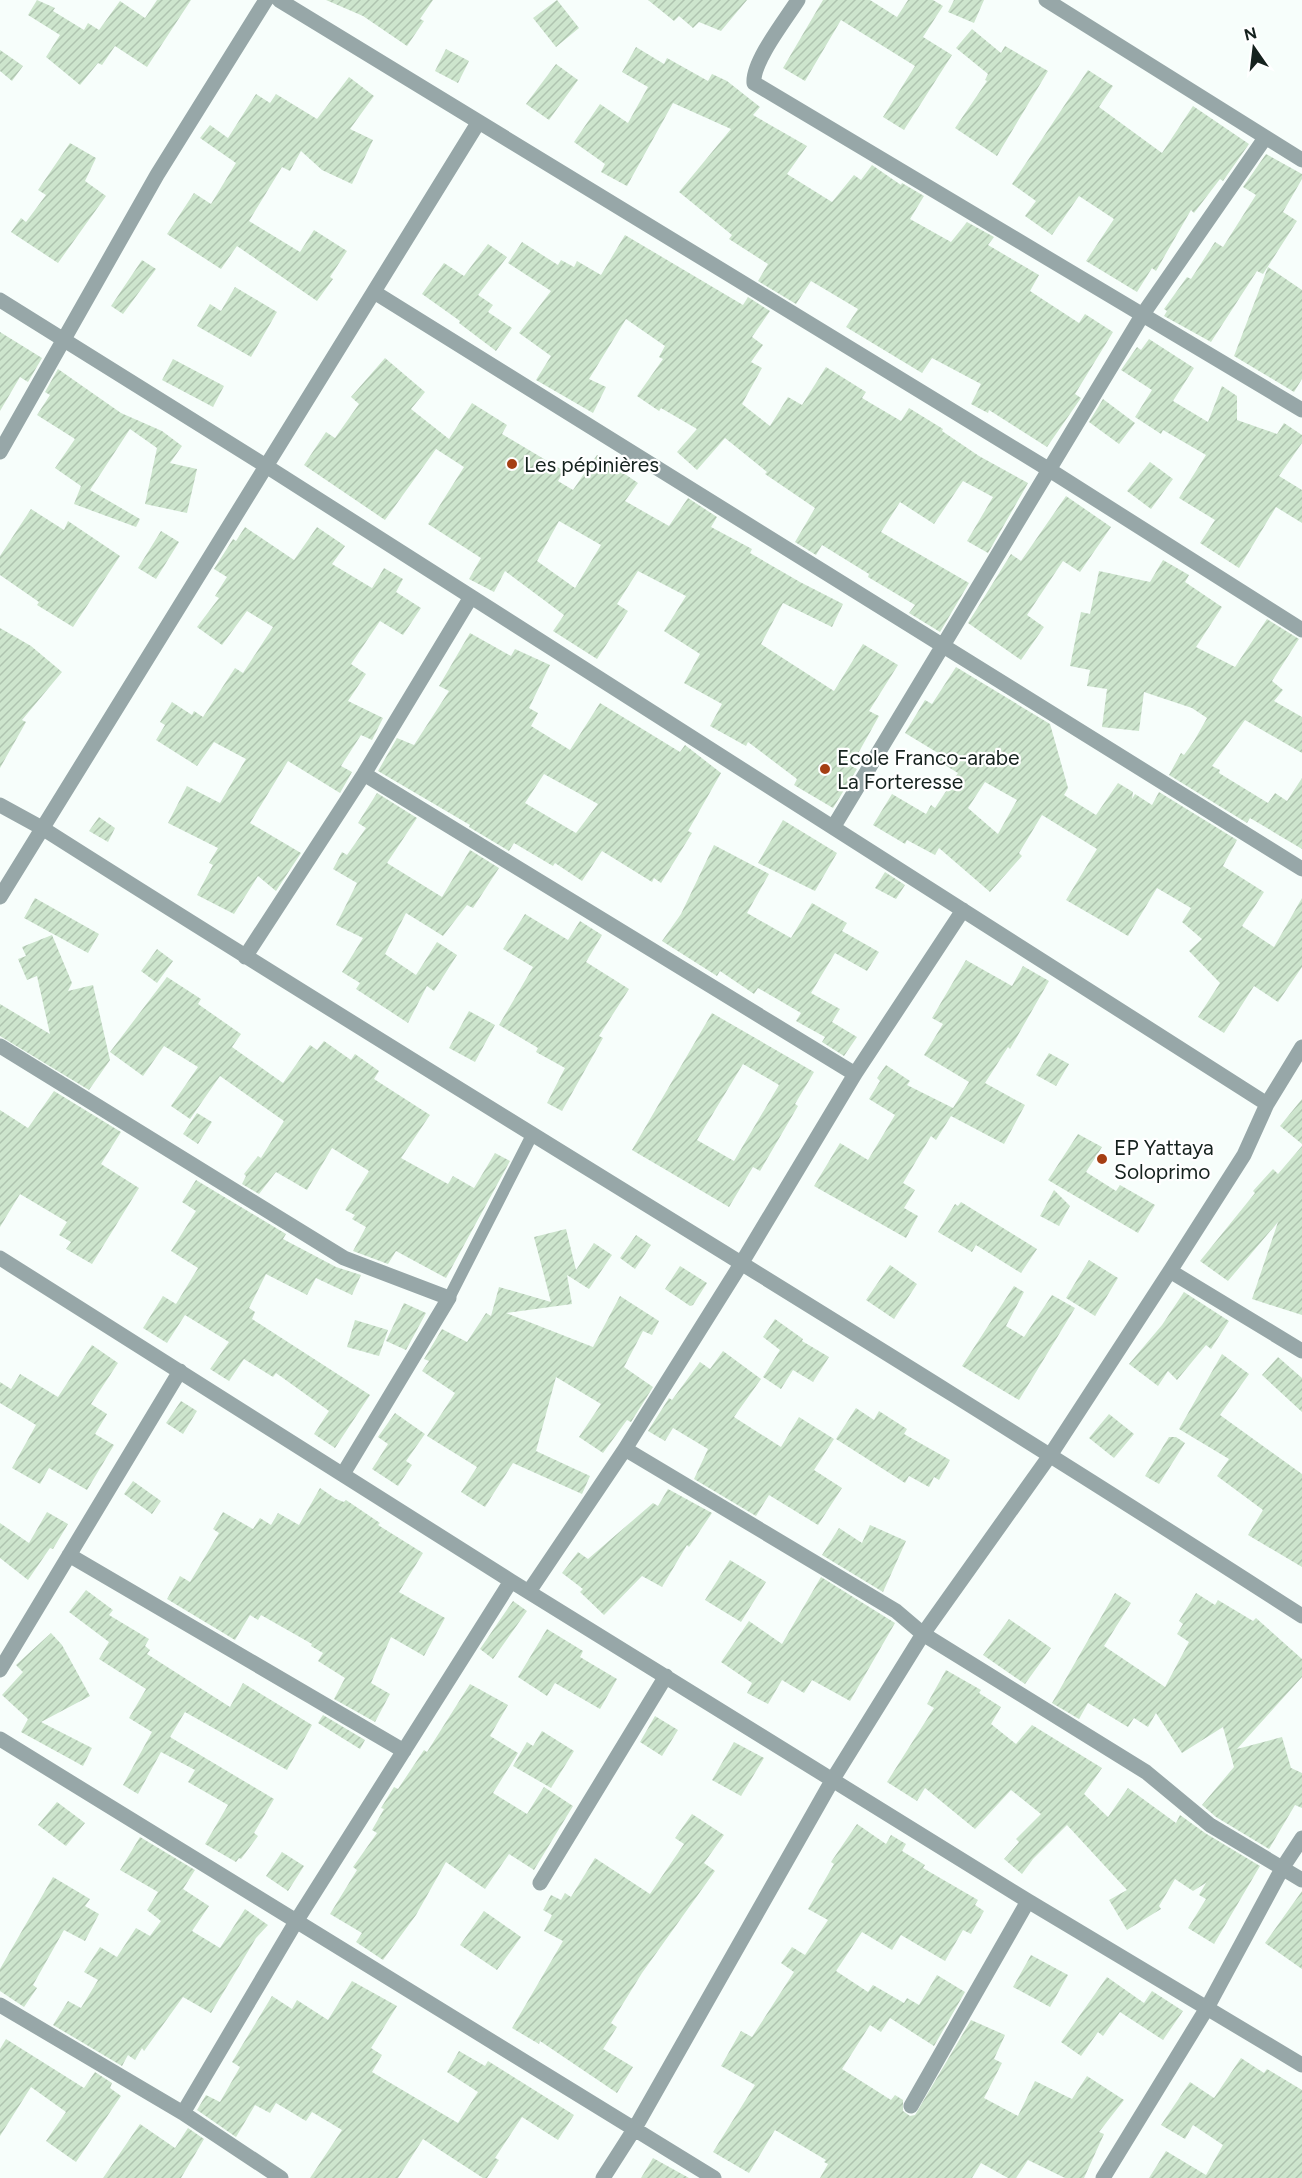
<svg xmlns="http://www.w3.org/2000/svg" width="1302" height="2178" viewBox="0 0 1302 2178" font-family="Figtree,sans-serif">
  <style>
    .building { fill: url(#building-hatch); fill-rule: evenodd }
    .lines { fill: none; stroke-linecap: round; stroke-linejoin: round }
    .lane { stroke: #97a7a8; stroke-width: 12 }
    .street { stroke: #97a7a8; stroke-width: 15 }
    .poi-dot { fill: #a53f13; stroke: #fff; stroke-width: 2 }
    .labels { text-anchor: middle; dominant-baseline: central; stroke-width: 4.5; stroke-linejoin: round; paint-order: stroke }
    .poi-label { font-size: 21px; fill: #15221e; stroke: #fff; text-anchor: start }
  </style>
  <defs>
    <pattern id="building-hatch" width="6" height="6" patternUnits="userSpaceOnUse" patternTransform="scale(1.5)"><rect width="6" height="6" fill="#cde5cd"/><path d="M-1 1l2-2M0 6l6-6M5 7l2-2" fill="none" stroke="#afc4b0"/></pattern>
  </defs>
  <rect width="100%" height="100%" fill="#f7fefb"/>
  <path class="building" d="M37,0L55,8L53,11L84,30L88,23L99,30L120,1L145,18L157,0H191L147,67L115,46L102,65L98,63L80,85L46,57L60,35L28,15Z
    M326,0H433L420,19L424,21L407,46L363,16Z
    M557,0L579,28L556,47L533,18Z
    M648,0H747L721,31L699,22L693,28L679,16L674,21Z
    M823,0H870L897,17L908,0H933L943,6L923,37L952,55L904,130L883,117L915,66L841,20L805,81L783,68Z
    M954,0H984L974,23L948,12Z
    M972,29L1001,53L1005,46L1048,71L997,156L955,128L987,81L985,80L988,74L956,48Z
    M636,47L664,64L667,58L708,81L712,74L727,81L760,107L753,115L807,146L787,174L832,202L854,175L861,180L872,165L901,185L902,183L924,196L910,219L951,242L967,222L994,237L988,245L1039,275L1030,291L1079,323L1085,314L1113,332L1075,394L1081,398L1047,447L989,410L988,413L971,404L981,384L932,358L922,373L846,327L858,309L811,281L796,304L758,281L768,264L729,239L732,235L679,192L731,129L673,103L627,186L601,172L605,164L574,142L600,104L628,123L648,87L622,72Z
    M446,49L469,61L458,83L435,71Z
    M0,50L23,66L12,81L0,71Z
    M556,64L578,80L549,120L526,104Z
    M1088,70L1113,86L1099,107L1162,153L1193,106L1249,144L1223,181L1220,179L1194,213L1191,210L1156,271L1152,268L1137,292L1086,261L1114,219L1079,196L1052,235L1025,216L1036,201L1012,184Z
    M349,77L374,96L350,129L373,140L352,184L322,170L301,151L290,171L282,167L249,221L300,252L314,230L347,251L330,277L333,279L317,301L237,246L221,269L167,234L194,193L211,204L236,163L200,138L210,125L228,138L256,94L270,103L276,94L317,119Z
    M70,143L96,158L85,181L106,196L58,263L11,232L21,218L26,222L46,195L38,190Z
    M1266,154L1302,174V179L1283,212L1297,221L1263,274L1257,271L1211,342L1164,316L1167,311L1164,309L1187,277L1191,279L1215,242L1223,247L1256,195L1243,187Z
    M625,235L743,305L748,297L770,311L752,337L763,345L751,362L762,368L742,404L770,426L788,397L802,405L826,367L866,392L862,398L901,421L909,408L943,429L942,431L979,456L1028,483L988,553L967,541L993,497L963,481L934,524L900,502L881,532L969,583L940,632L909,613L915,605L868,577L869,574L822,545L816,555L795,542L815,508L765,474L767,472L725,438L697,470L677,452L697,429L661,408L659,411L637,396L663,359L659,357L665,346L626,319L589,379L606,387L593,413L536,380L551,356L519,333L551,291L508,263L522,242L558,265L561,260L574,267L577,261L601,275Z
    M488,244L507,257L478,295L493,305L488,312L512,328L496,351L459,323L460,321L422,294L444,263L464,276Z
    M142,260L156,269L123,314L111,306Z
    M1268,267L1302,290V379L1294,392L1234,356Z
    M235,287L277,312L251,357L197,326L210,304L221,311Z
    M0,332L42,358L28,382L20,377L0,411Z
    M1149,339L1194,368L1173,401L1208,422L1222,386L1237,396V420L1277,434L1284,423L1302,435V443L1279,476L1302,490V523L1276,507L1239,568L1200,543L1215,520L1179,498L1206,455L1163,430L1161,434L1135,417L1152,390L1121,370L1137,347L1141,350Z
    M385,358L425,392L411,409L449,439L472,403L507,425L502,434L564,471L558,481L573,490L597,455L638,483L625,501L669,526L688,498L717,517L711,527L752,549L750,553L800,582L843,604L832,627L783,603L761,644L834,691L863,644L898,665L869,711L879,716L851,766L857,769L833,808L794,785L797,779L748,742L746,746L710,726L722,704L684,683L700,654L664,631L686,596L638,571L617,604L628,611L597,659L553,631L564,615L505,571L494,592L469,579L481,558L428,524L464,467L436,449L385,520L304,465L326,432L335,438L359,404L351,397ZM559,521L601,545L575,588L537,561Z
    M173,359L224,386L213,407L162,380Z
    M58,369L121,413L162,431L182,446L170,463L197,469L187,513L145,504L157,448L130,429L90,490L140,519L136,527L74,504L81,486L55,468L75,439L37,415L50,395L45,392Z
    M1103,399L1135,423L1119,444L1089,422Z
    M1150,462L1173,479L1151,509L1127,491Z
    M1066,496L1111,527L1080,572L1063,561L1027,615L1044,627L1021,660L968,623L1011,554L1021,561Z
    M31,509L64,530L68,521L120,556L73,627L37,605L39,602L0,575V556Z
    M245,527L294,560L317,527L345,546L332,564L372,588L384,568L403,579L396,592L421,608L403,635L380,621L351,664L366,674L348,701L383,718L372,740L361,735L341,766L352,772L340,793L288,761L250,823L301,853L276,891L258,876L234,914L197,895L213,865L209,863L218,848L168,823L187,786L220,803L246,759L214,742L197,766L156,740L165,725L160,722L172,702L192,715L194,711L203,717L235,668L243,673L273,627L247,611L222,645L197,627L219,598L215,596L227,577L214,569L233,539L236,541Z
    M161,531L179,542L156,579L138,568Z
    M1163,560L1189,575L1185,582L1222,607L1196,647L1235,667L1267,619L1299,639L1272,681L1283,690L1274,701L1302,717V753L1245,720L1212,766L1220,770L1219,773L1268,803L1275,793L1287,801L1302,778V849L1250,818L1247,823L1169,775L1181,753L1184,755L1194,741L1207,718L1192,708L1144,692L1139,731L1102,727L1107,689L1087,686L1090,670L1070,666L1081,612L1090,614L1099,571L1150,582Z
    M0,628L31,646L62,672L22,720L26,722L0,768Z
    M470,633L511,656L515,649L550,665L529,708L538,713L531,726L570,750L600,703L680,752L685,745L721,773L688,831L692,833L661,883L654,878L652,882L602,851L582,881L555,863L553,866L514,843L509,851L469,827L470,825L378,771L397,738L414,745L449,691L439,686ZM544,774L598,804L576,833L525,803Z
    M956,667L1050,724L1068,788L1064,795L1096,815L1118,783L1133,792L1132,799L1135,794L1152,805L1159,792L1237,840L1223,866L1264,892L1242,926L1274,947L1302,898V967L1278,1002L1254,986L1224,1033L1198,1017L1220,983L1189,951L1202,939L1182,922L1191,908L1157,888L1128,936L1066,900L1097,849L1042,815L1019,853L1022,856L990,892L939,848L935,855L907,840L905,844L873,825L892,794L926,814L931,805L935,808L958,773L935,759L938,753L905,733L925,700L932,704ZM985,782L1017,800L998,834L968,808Z
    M377,793L417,818L387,863L442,897L470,850L499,868L473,908L467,905L443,936L406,913L385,954L416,975L437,942L457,955L434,991L427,986L408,1023L356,989L360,983L342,972L363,938L336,925L357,883L333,869L342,852L347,855L366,828L358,823Z
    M99,817L115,828L108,842L89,831Z
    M783,820L837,853L815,891L758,863Z
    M714,845L769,874L747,913L791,938L812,903L847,923L842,931L879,952L867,971L835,953L811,993L840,1009L832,1022L857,1037L844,1056L822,1042L825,1037L796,1021L801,1013L758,988L754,994L720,971L717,976L662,941L681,914Z
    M885,872L905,885L896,899L875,888Z
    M35,898L99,934L88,953L24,918Z
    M525,914L568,940L580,921L602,935L586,962L629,989L599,1036L603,1038L562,1111L547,1103L565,1068L536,1052L538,1048L499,1025L533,967L503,949Z
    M52,935L72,983L68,991L93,985L110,1060L89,1090L0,1036V1004L50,1034L37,976L27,980L18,959L26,956L22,947Z
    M157,949L173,961L157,983L141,971Z
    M966,960L1012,986L1023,966L1049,981L1010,1049L1008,1047L985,1083L1025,1105L1004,1144L951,1116L936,1140L931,1136L903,1183L915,1190L904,1208L918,1216L906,1238L814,1186L840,1143L868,1160L895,1115L869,1099L880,1081L877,1078L886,1065L910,1081L907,1085L953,1108L969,1082L924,1055L943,1024L932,1018Z
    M167,977L201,999L198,1004L241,1034L232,1047L283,1083L310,1045L317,1050L324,1041L351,1060L355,1054L379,1071L374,1079L430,1115L401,1158L448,1184L453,1176L474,1188L495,1153L510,1161L446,1278L396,1251L388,1264L353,1251L366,1227L352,1219L355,1215L345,1210L369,1171L332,1148L307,1190L276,1172L259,1194L242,1184L246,1176L244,1174L258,1156L261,1158L284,1121L220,1076L190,1119L171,1106L198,1067L164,1046L143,1076L110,1052Z
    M469,1011L495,1025L475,1062L449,1048Z
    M712,1013L814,1072L795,1104L798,1106L760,1171L753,1167L729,1207L632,1150ZM743,1064L779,1085L734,1161L697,1140Z
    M1049,1053L1069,1064L1056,1086L1036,1075Z
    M54,1091L121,1132L101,1164L139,1188L92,1264L66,1249L71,1242L59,1235L67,1222L20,1194L0,1227V1110L28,1128Z
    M1302,1099V1144L1280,1126Z
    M197,1113L212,1122L198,1144L183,1134Z
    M1078,1134L1102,1147L1086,1172L1116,1191L1120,1185L1155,1205L1138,1233L1048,1180Z
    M1302,1146V1315L1252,1299L1278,1222L1228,1281L1200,1261L1255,1193L1253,1191L1273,1169L1278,1174Z
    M196,1180L286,1234L283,1239L336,1267L361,1275L352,1295L316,1278L307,1295L266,1274L249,1308L255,1312L252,1319L370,1395L335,1448L314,1434L329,1411L276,1373L273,1377L244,1359L229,1381L210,1369L229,1342L185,1315L167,1343L143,1328L163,1296L176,1304L198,1268L171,1251L196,1211L182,1202Z
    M1054,1190L1070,1206L1059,1226L1040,1216Z
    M961,1202L1037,1249L1021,1273L976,1245L972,1252L938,1232L955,1204L958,1206Z
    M566,1229L576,1270L594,1243L612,1255L589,1289L567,1275L572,1304L506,1313L593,1347L620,1296L659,1321L652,1335L643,1331L624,1367L653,1387L631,1422L627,1420L603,1453L579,1437L601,1404L556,1377L536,1451L590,1476L582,1494L513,1463L485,1507L461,1492L477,1467L427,1436L455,1393L422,1371L429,1361L424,1359L442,1329L467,1342L486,1313L491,1316L499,1287L551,1302L534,1237Z
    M636,1235L651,1245L635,1269L620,1258Z
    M1089,1260L1118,1278L1095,1316L1066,1298Z
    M890,1265L917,1284L894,1319L866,1300Z
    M680,1266L707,1283L693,1305L690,1306L665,1289Z
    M1014,1286L1024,1292L1006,1326L1024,1337L1052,1295L1075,1308L1019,1400L962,1366Z
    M1184,1292L1229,1321L1211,1349L1206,1345L1177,1380L1168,1371L1158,1386L1129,1364L1162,1325Z
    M404,1303L426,1313L406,1350L386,1341Z
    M775,1319L803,1339L802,1341L829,1357L813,1382L793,1370L781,1389L763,1377L780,1350L763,1337Z
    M355,1320L388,1330L379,1356L347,1347Z
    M92,1345L118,1363L91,1404L107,1414L95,1434L114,1445L87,1490L49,1468L40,1484L12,1468L36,1425L0,1403V1382L11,1389L20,1374L58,1397Z
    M723,1351L761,1379L734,1417L781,1447L799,1417L834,1439L814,1470L842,1488L818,1525L769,1495L756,1516L694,1479L708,1449L673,1428L665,1441L648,1431L669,1398L672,1400L700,1362L710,1369Z
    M1222,1354L1249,1374L1220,1415L1302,1474V1567L1248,1535L1263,1510L1217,1476L1229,1459L1179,1429Z
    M1278,1357L1302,1378V1412L1262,1375Z
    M181,1401L197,1411L183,1434L166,1423Z
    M856,1408L874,1420L879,1411L907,1429L904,1434L950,1460L939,1480L934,1477L929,1487L909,1476L905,1483L836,1439Z
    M395,1413L425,1434L406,1461L412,1465L398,1486L372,1469L388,1444L378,1437Z
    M1109,1414L1134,1434L1114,1458L1089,1438Z
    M1169,1437H1176L1185,1443L1159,1484L1145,1476Z
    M133,1481L161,1501L152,1514L124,1494Z
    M320,1488L336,1499L344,1502L346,1500L380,1523L378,1525L423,1553L399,1592L445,1618L424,1656L391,1637L371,1683L390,1694L375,1722L334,1699L345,1678L318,1661L323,1653L311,1646L312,1644L261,1615L258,1620L250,1615L235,1640L167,1599L180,1576L190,1582L219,1533L213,1529L223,1512L253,1529L260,1518L271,1525L278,1513L299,1525Z
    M668,1489L712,1513L689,1547L687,1545L662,1587L642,1576L604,1615L580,1592L583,1589L562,1573L578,1552L588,1559L653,1503L658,1506Z
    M47,1512L68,1524L53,1549L50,1548L28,1580L0,1558V1523L29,1543Z
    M870,1525L906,1541L883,1592L822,1555L839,1528L862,1543Z
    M730,1560L766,1582L741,1622L705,1600Z
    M821,1577L895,1623L850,1701L812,1680L804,1693L782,1680L768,1704L747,1693L752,1683L721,1662L749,1621L782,1644Z
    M86,1590L113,1610L109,1615L149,1639L145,1646L150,1650L147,1654L230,1707L243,1683L312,1725L287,1770L185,1712L170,1737L274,1799L254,1833L258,1836L241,1859L239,1858L236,1862L205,1844L228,1805L188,1782L195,1770L161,1752L138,1794L123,1785L152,1732L129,1718L146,1689L99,1659L109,1642L69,1612Z
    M1115,1593L1131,1603L1104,1646L1165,1687L1189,1642L1177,1634L1183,1624L1179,1621L1196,1593L1215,1605L1218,1600L1253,1621L1256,1618L1302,1659V1677L1237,1749L1282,1737L1291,1768L1302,1773V1808L1295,1805L1269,1849L1216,1817L1202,1805L1234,1767L1223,1727L1182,1753L1156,1713L1148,1727L1134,1718L1128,1727L1088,1703L1079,1719L1052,1703Z
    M513,1601L527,1611L493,1659L480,1649Z
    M1009,1619L1051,1648L1025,1684L983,1655Z
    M547,1629L583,1651L580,1657L617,1679L600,1709L555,1683L547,1696L518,1677Z
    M51,1633L62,1645L90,1696L41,1722L92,1748L83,1766L21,1732L28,1719L2,1695L23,1672L16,1665Z
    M946,1670L981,1690L979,1693L1001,1707L991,1724L1016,1744L1032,1725L1102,1768L1084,1794L1108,1817L1128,1788L1176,1823L1180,1815L1205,1833L1260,1866L1214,1944L1188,1928L1206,1899L1199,1895L1206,1883L1193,1891L1175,1879L1159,1906L1161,1909L1127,1930L1109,1900L1127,1890L1067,1825L1033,1859L1022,1874L1004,1859L1019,1842L1016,1839L1041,1814L1011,1790L975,1829L925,1788L917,1801L887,1782L934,1708L927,1704Z
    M470,1684L508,1705L490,1736L518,1753L493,1793L527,1814L544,1787L573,1806L534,1870L509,1854L485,1889L446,1862L416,1915L383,1960L356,1942L362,1933L330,1914L357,1870L353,1867L377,1833L372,1830L384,1809L381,1808L394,1787L398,1789L424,1750L427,1752Z
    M323,1715L365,1740L360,1749L318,1723Z
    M655,1716L678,1730L662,1756L640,1742Z
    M542,1731L574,1751L551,1788L513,1766L527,1742L533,1746Z
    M734,1742L764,1758L741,1796L712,1780Z
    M57,1802L85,1823L66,1846L38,1825Z
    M692,1814L724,1835L704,1863L715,1871L642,1973L611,2023L617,2027L603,2049L633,2067L617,2093L540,2041L539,2044L512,2028L563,1941L544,1931L552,1915L543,1910L551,1895L561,1900L565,1893L571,1897L595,1858L650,1894L684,1844L675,1838Z
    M857,1824L886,1844L891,1835L906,1844L902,1851L925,1865L923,1868L978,1900L975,1905L984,1911L971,1934L963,1930L945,1961L901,1935L892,1950L862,1932L836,1971L868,1992L873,1985L904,2003L907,1998L919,2005L937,1975L965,1992L934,2046L890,2018L881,2032L870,2025L842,2069L891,2100L895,2095L903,2100V2111L910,2116L915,2115L971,2020L1005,2035L994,2059L1002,2063L984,2098L1018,2116L1035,2081L1072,2099L1087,2076L1124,2100L1099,2132L1104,2134L1084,2178H1065L1028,2160L1016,2178H1008L981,2163L972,2178H820L828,2164L824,2162L826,2160L775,2130L749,2173L713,2152L755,2085L721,2066L741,2031L752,2037L794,1972L781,1963L792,1947L805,1955L828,1920L808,1909L834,1864L831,1862Z
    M140,1837L195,1870L183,1889L209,1906L192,1931L220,1948L245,1909L268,1925L256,1938L211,2013L183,1997L144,2051L142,2048L135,2060L128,2055L122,2066L53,2025L68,2001L81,2008L98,1980L84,1972L100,1947L117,1957L136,1928L150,1936L161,1921L147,1910L158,1892L120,1870Z
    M282,1852L304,1866L288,1891L266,1876Z
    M53,1877L90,1899L85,1906L99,1914L85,1941L64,1930L33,1985L37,1988L24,2007L0,1991V1969Z
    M1302,1891V1969L1265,1943Z
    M484,1911L521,1937L497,1970L460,1945Z
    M1031,1955L1068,1975L1050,2007L1013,1987Z
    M1107,1977L1144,2003L1152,1991L1183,2011L1163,2040L1120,2012L1103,2036L1098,2032L1081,2056L1061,2042Z
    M352,1981L397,2006L371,2048L382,2055L372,2072L458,2123L478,2092L447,2072L459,2051L485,2066L488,2061L574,2115L558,2140L522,2117L495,2158L499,2160L487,2178H483L423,2139L398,2178H310L342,2130L312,2112L306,2121L276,2103L270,2113L255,2105L236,2137L197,2110L206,2095L220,2102L240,2067L232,2062L272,1996L292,2009L297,2000L328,2020Z
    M6,2039L84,2088L95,2072L112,2083L110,2088L121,2096L76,2162L46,2141L66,2112L31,2087L0,2136V2049Z
    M1241,2058L1264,2073L1267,2069L1302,2090V2178H1149L1166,2151L1206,2175L1223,2145L1193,2125L1185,2139L1161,2125L1190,2082L1214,2098Z
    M140,2124L175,2148L188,2128L204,2139L181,2178H103Z
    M653,2158L689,2178H641Z"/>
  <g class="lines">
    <path class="lane" d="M449,1298L532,1135"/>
    <path class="street" d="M279,0L1048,469L1302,630
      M798,0C786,19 752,62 754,83L1302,410
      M1046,0L1302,160
      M374,292L1302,869
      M0,300L266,466L1267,1104
      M0,452L157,175L266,0
      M364,774L855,1074
      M0,805L42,828C460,1094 886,1347 1302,1616
      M834,826L1143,314L1265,138
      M0,897L478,123
      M245,957L364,774L471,597
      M0,1046L344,1258L449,1298L343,1474
      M0,1258L511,1581L1028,1901L1302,2065
      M1170,1271L1302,1351
      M625,1449L896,1611L923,1634L1146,1772L1210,1825L1302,1880
      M69,1555L404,1751
      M530,1590L625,1449L741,1264L855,1074L963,910
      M0,1670L180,1371
      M0,1739L714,2178
      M540,1883L666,1676
      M0,2005L183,2113L281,2178
      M911,2106L1028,1901
      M183,2113L297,1920L511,1581
      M603,2178L635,2128L833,1779L923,1634L1051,1454L1170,1271L1244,1155L1267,1104L1302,1047
      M1103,2178L1207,2008L1283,1867L1302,1838"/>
  </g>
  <g class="poi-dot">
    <circle cx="512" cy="464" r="6"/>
    <circle cx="825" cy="769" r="6"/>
    <circle cx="1102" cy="1159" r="6"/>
  </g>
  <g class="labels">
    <g class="poi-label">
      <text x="524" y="464">Les pépinières</text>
      <text x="837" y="757">Ecole Franco-arabe<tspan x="837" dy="24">La Forteresse</tspan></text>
      <text x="1114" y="1147">EP Yattaya<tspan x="1114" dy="24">Soloprimo</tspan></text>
    </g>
  </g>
  <g transform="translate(1254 48) rotate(346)" stroke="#ffffff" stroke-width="4.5" paint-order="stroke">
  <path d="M0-4.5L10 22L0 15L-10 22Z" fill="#15221e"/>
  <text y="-9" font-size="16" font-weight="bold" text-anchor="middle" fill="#15221e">N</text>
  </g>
</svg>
